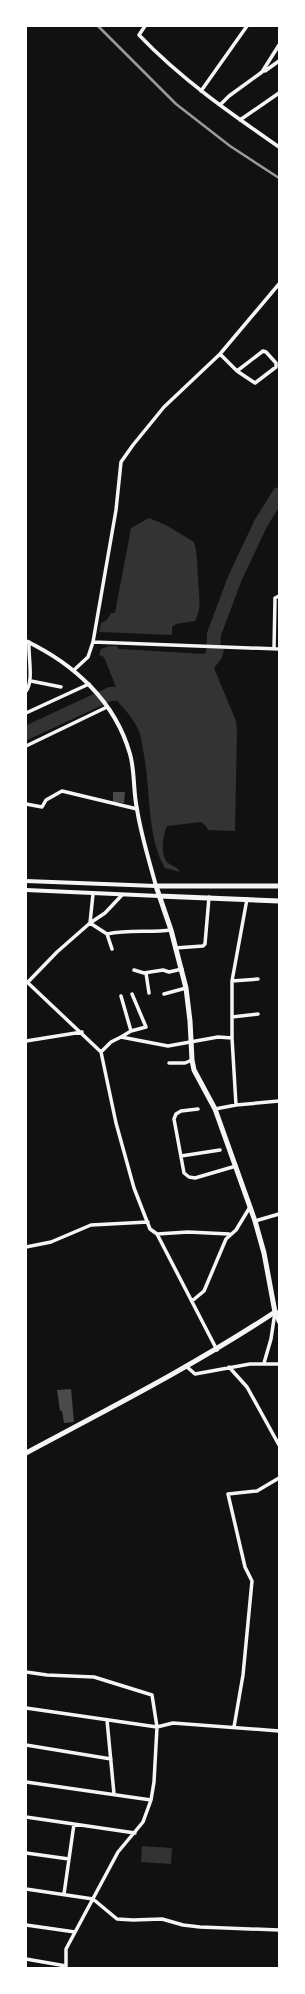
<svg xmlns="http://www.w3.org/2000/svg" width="305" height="1994" viewBox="0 0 305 1994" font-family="Commissioner,sans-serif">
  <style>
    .water { fill: #333 }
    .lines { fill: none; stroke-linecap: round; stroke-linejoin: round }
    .river { stroke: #333; stroke-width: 14 }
    .building { fill: #4a4a4a }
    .minor { stroke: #f5f5f5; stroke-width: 3.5 }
    .tertiary { stroke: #f5f5f5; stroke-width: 4 }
    .primary { stroke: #f5f5f5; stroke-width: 5 }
    .rail { stroke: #9a9a9a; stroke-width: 2.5 }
  </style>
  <rect width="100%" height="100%" fill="#111"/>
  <path class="water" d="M149,518L166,525L194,542C198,555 197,565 198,577C198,593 203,606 195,621L176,624L172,627V635L99,632L101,623L107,620L111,613H115L131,528Z
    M109,646H117L119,649L205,654L207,649H224L222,658L214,668L236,721L237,730L235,831L208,830L206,826L201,822L167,826C163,835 160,854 167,862C171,866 177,866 180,872L165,868C146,836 151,786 143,750C142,743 141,735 138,729C133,719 126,710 118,702L120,697L104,657L99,655L101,649Z
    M142,1846L172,1848L171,1864L141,1862Z"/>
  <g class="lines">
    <path class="river" d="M207,661L213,655L214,634L235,578L261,523L279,494
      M26,733L110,694L137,693"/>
  </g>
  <path class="building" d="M113,792H125L124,803L113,802Z
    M71,1389L74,1422L64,1423L62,1411H60L57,1390Z"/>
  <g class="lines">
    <path class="minor" d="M145,26L139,35C181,79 230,113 279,147
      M265,71L279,61
      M201,91L247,26
      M220,105L229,96L262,72L279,45
      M240,120L279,93
      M220,354L237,371L255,383L276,367V363L266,352L263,351L237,371
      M93,642L279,649
      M274,649L275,598L279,596
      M74,670L88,657L93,642L116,510L121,462L133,445L164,407L220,354L279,284
      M31,681L61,687
      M26,691C34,682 28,656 29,642
      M26,713L89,684
      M26,746L107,707
      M26,804L42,807L46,800L62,791L137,809
      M122,895L105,913L90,923L107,934C130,929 149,933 171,930
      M107,934L112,949
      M175,948L203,946L205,944L209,897
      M134,970L144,973L163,970L169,972L182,969
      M146,973L149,993
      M26,981L101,1052L116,1123L134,1188L150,1229L157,1234L217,1350
      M232,981L258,979
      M27,983L57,952L90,923L93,894
      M164,994L186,988
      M121,996L131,1031
      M232,1017L258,1014
      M121,1037L131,1031L146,1027L132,994
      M26,1041L82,1032
      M101,1052L111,1042L121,1037L168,1046L218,1037L232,1038
      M169,1063H185L192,1060
      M236,1105L232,1038V981L247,899
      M198,1109L181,1111L176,1114L174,1119L184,1173L189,1177L195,1178L236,1166
      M215,1109L236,1105L279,1101
      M181,1156L220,1150
      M255,1221L279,1214
      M157,1234L188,1232L229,1234
      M26,1247L51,1242L91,1225L148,1222
      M192,1301L204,1291L226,1239L236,1230L250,1207
      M264,1363L271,1339L275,1312H279
      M186,1366L195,1374L250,1364H279
      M229,1367L247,1387L279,1445
      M26,1672L47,1675L94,1677L152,1695L157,1727L154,1782L151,1800L143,1822L118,1852L66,1949V1968
      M26,1708L157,1727L173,1723L279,1731
      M107,1720L114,1794
      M234,1727L243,1675L252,1581L245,1567L228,1494L257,1491L279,1478
      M26,1745L111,1759
      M26,1782L151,1800
      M26,1817L135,1833
      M26,1853L69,1859
      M26,1889L93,1899L117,1919L133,1920L162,1919L183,1925L200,1927L279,1930
      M64,1894L74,1824
      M26,1925L75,1932
      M26,1959L66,1966"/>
    <path class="tertiary" d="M26,641C74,664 115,701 130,754C135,771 133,791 137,809C141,835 149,860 156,886L26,881
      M26,890L159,896
      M275,1312L279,1322"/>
    <path class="primary" d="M159,896L279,901
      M26,1453C110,1408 195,1365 275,1312L264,1253L255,1221L215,1109L194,1070L192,1060L190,1021L186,988L171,930L156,886H279"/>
    <path class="rail" d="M98,26L176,104L230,146L279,178"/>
  </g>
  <rect width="305" height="1994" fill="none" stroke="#ffffff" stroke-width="54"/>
</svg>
